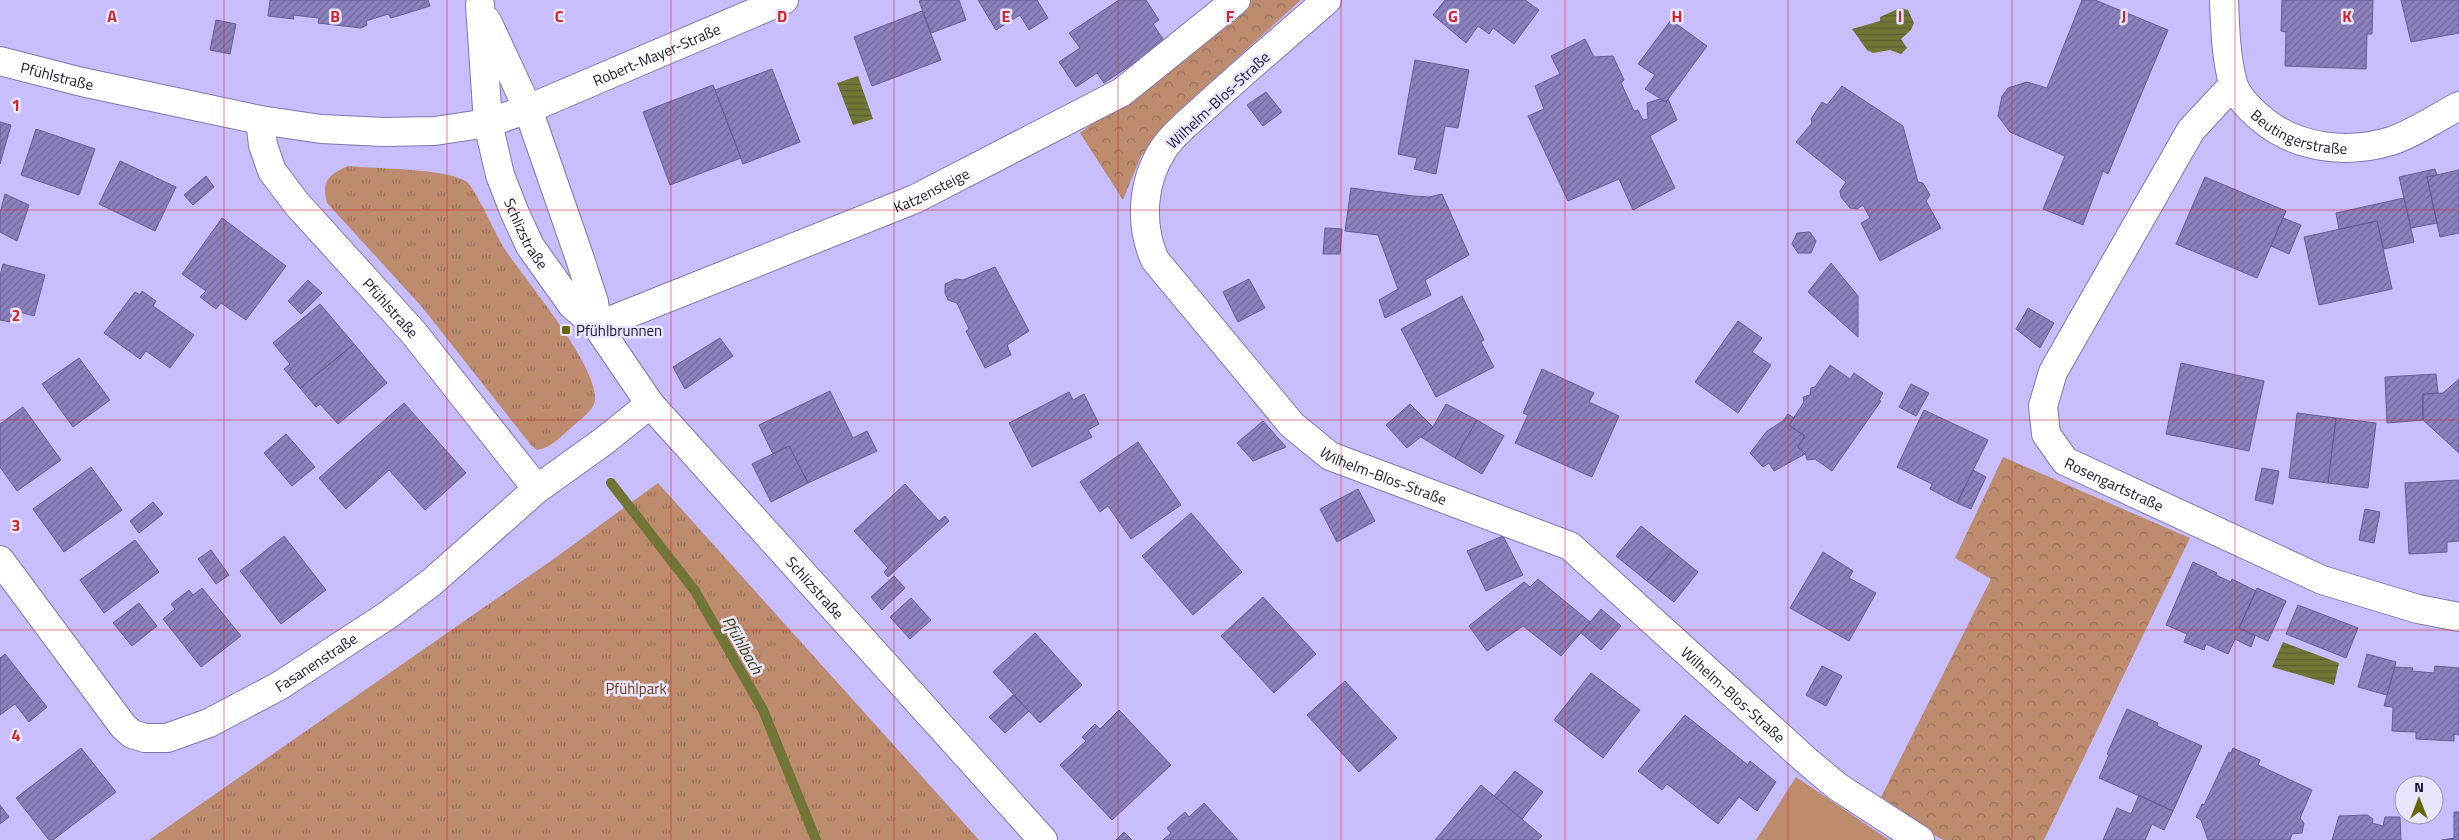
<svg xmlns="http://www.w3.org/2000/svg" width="2459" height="840" viewBox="0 0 2459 840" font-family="'Titillium Web',sans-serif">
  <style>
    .green { fill: #bd8b6e }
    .forest { fill: url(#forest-crowns) }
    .park { fill: url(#park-tufts) }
    .water { fill: url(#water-rules) }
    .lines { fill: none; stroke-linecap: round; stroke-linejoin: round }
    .stream { stroke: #717536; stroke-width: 10 }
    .building { fill: url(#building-hatch); stroke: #675c94 }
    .minor-casing { stroke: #8075af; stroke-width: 30 }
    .minor { stroke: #fff; stroke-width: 28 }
    .grid { fill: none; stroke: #cd2728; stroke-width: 1; stroke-opacity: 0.55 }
    .poi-dot { fill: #646704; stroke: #e8e5ff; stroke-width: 2 }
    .labels { text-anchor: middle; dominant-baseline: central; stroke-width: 5; stroke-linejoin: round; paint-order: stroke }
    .street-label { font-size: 15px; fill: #1b162d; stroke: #e8e5ff }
    .poi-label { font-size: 15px; fill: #1b162d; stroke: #e8e5ff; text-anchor: start }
    .park-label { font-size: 15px; fill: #713a12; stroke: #e8e5ff }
    .water-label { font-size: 16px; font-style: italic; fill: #3b3d0b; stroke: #e8e5ff }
    .grid-label { font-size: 16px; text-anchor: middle; font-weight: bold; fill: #cd2728; stroke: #e8e5ff; stroke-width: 5; stroke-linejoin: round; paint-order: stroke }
  </style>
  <defs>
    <pattern id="forest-crowns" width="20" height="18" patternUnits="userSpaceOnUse" patternTransform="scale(1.25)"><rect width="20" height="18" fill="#bd8b6e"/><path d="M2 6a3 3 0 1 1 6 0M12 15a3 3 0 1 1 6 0" fill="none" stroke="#99715b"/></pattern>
    <pattern id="park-tufts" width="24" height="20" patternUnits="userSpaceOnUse" patternTransform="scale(1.25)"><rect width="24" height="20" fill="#bd8b6e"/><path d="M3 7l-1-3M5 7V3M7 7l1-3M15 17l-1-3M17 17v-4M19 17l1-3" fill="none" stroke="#99715b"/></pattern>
    <pattern id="water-rules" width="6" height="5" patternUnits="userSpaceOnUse" patternTransform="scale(1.25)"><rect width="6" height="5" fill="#717536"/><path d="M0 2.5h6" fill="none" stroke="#5c5f2e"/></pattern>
    <pattern id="building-hatch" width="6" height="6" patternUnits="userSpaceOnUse" patternTransform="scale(1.25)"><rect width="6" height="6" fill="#8c81bd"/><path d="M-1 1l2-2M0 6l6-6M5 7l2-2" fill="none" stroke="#72699a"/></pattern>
  </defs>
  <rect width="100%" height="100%" fill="#c8befd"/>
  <path class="green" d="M1796,777L1889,840H1756Z"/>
  <path class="forest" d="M1252,0H1301L1174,115L1141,156L1123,200L1080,133Z
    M2003,457L2190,538L2044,840H1943L1878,803L1991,579L1955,558Z"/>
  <path class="park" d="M348,166C376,169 447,168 467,182C475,188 497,237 504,248C525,280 598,365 595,400C594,411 578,421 571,428C560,437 551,448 537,450L531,445L422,307L327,203C321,181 328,175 348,166Z
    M658,483L979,840H149L555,558Z"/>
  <path class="water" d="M1900,8L1908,10L1914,23L1911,30L1901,39L1907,48L1901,54L1890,50L1873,53L1867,50L1852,29L1880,21V17Z
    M858,76L873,119L853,125L837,83Z
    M2283,642L2339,663L2334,685L2272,667Z"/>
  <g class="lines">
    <path class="stream" d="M611,483L695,591L763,710L816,840"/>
  </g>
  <path class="building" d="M270,0H428L430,6L391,18L388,14L366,21L367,25L361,28L318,23L319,18L293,15L294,19L268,16Z
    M922,0H959L966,20L931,33L919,1Z
    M978,0H1037L1048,18L1029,30L1020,15L996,30Z
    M1119,0H1146L1159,20L1153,24L1165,42L1104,83L1097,73L1076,87L1059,62L1080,48L1069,33Z
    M1445,0H1525L1539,10L1514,44L1493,28L1489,34L1478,26L1466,43L1433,15Z
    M2082,0H2095L2168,30L2108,174L2103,171L2083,225L2043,209L2065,156L2010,132L1998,116L2002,96L2008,88L2027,82L2047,88Z
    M2282,0H2373L2372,34H2367L2366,69L2285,66L2286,32L2281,31Z
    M2401,0H2459V33L2411,42Z
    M922,11L941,60L872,86L854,37Z
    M216,20L236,24L230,54L210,50Z
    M1671,20L1707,46L1666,102L1645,89L1655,75L1638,64Z
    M1585,39L1594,57L1613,56L1624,80L1621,83L1634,111L1638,110L1643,120L1648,119L1647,103L1660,99L1666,102L1668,99L1677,120L1650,136L1675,188L1633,210L1619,179L1568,201L1528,116L1544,109L1535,86L1560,74L1551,56Z
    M1415,60L1469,70L1458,128L1445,126L1436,174L1414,169L1417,158L1398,154Z
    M772,69L800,142L743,164L715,90Z
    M713,85L741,158L670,185L643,112Z
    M1842,86L1903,126L1918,182L1923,183L1930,195L1926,201L1941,228L1880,261L1861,223L1870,218L1863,205L1857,209L1850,208L1841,197L1840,191L1846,182L1796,142L1812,123L1811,119L1822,102L1827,105Z
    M1266,92L1282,112L1263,126L1247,105Z
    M0,122L11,125L0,164Z
    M36,129L95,149L79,195L21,175Z
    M120,161L176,187L155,231L99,204Z
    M2435,169L2437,175L2427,177L2437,223L2411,228L2399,177Z
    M2459,170V233L2440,237L2427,177Z
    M206,176L214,187L193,205L184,195Z
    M2205,177L2286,211L2257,278L2176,244Z
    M1351,188L1413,196L1429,197L1442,194L1469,255L1425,280L1431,295L1385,318L1379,300L1398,289L1378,235L1345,231Z
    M5,194L29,205L17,241L0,232V213Z
    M2404,198L2414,242L2384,249L2377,221L2339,229L2336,213Z
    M222,218L286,266L246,320L221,303L216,309L200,297L206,291L182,274Z
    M2283,218L2301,225L2289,254L2271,246Z
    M2377,221L2392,289L2319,305L2304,237Z
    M1325,228L1342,229L1340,254H1323Z
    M1810,232L1816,241L1811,253H1798L1792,244L1797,233Z
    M1831,263L1858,296V337L1808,292Z
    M3,264L45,275L34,316L13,310L10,322L0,320V276Z
    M995,267L1029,331L1007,345L1011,355L985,368L966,331L969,329L957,303L948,300L945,293V284L956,279L963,280Z
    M1249,279L1265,308L1238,322L1223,292Z
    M308,280L322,293L301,314L288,301Z
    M142,291L156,301L153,306L194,335L170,368L146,351L140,359L104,333L135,292L140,295Z
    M1462,296L1484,340L1481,342L1494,367L1436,397L1401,329Z
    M320,304L354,344L300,388L284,369L290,364L273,343Z
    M2028,308L2054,323L2040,348L2016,329Z
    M1738,321L1762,338L1752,352L1771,365L1738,413L1695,382Z
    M720,338L733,356L685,389L673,367Z
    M354,344L387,383L338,424L320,404L316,407L300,388Z
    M79,358L110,400L73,427L42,384Z
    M2181,363L2264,381L2249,451L2166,434Z
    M1830,365L1850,379L1854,373L1883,393L1879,400L1881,401L1832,471L1815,459L1807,460L1805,452L1798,447L1805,436L1789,425L1804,402L1803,397L1810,395L1811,388L1815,387Z
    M1542,369L1594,393L1589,402L1619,416L1592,477L1515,443L1528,415L1523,413Z
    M2436,374L2438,393L2423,394V420L2387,423L2385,377Z
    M2459,379V453L2423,420V394L2443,393Z
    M1911,384L1929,393L1916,416L1899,407Z
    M830,391L853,438L867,431L877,451L808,483L789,446L773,454L759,425Z
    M1069,392L1073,400L1084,394L1099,424L1088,430L1092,437L1032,467L1009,423Z
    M404,403L466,473L425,510L389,470L346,509L319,478Z
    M1410,404L1433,427L1407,448L1386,425Z
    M1446,404L1477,420L1455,458L1421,437L1433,427Z
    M23,407L61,460L17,491L0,467V424Z
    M1924,410L1988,440L1957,503L1930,489L1932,484L1897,467Z
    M2297,413L2336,418L2328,483L2289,478Z
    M1788,414L1794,418L1789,425L1805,436L1798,447L1805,454L1774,471L1769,463L1763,467L1750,453L1767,431L1783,421Z
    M2336,418L2376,423L2368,488L2328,483Z
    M1477,420L1504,436L1482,474L1455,458Z
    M1263,421L1286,447L1253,461L1237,443Z
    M286,434L315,467L292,486L264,453Z
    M1138,442L1181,505L1131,539L1108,506L1100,512L1080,482Z
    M789,446L808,483L771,502L752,464Z
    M91,467L122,510L64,552L33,509Z
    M2262,468L2279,471L2273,504L2255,500Z
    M1973,470L1986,477L1971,509L1957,503Z
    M2459,480V541L2447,542V552L2409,554L2405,483Z
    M905,484L939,521L945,516L949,521L888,577L884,572L888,568L854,531Z
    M1358,489L1375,521L1337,542L1320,509Z
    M153,502L163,514L139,533L130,521Z
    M2365,509L2380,512L2374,543L2359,540Z
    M1191,513L1242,572L1193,615L1142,556Z
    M1641,526L1672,551L1647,581L1616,556Z
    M284,536L326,590L281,624L240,571Z
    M1503,536L1523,575L1486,591L1467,551Z
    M135,540L159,572L104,613L80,580Z
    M211,550L229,575L216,584L198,559Z
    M1672,551L1698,572L1674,602L1647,581Z
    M1823,552L1853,571L1849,578L1876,593L1849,641L1790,608Z
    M2193,562L2217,573L2216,575L2231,582L2232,579L2256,591L2239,628L2255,636L2251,647L2235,639L2228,654L2206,644L2204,650L2184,642L2187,634L2166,625Z
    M894,576L905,588L882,610L871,597Z
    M1538,579L1590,622L1561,656L1523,626L1487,651L1469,626L1524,582L1530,587Z
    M202,588L241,636L201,667L163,619L175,609L171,604L189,590L193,595Z
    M2257,588L2286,601L2268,641L2239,628Z
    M1263,597L1316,654L1274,693L1221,636Z
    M911,598L931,620L910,639L890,617Z
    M139,603L157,626L132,646L113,623Z
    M2298,605L2358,628L2346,658L2286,634Z
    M1601,609L1621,626L1601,650L1581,633Z
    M1035,633L1082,685L1040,723L993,672Z
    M5,654L47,707L29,722L15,704L0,715V658Z
    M2367,654L2396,662L2387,695L2358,687Z
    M1822,666L1842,676L1826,706L1806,695Z
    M2435,666L2459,668V735L2454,734V741L2416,739V732L2392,731L2393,707L2384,706L2395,667L2413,668L2412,671L2434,673Z
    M1591,673L1640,710L1603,758L1554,720Z
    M1345,681L1397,738L1359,772L1307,715Z
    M1013,695L1029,711L1005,733L989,717Z
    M2127,709L2158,723L2157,726L2202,746L2173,811L2099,778L2109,755L2107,754Z
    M1119,710L1171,765L1112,820L1060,765L1086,741L1082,737L1095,724L1100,729Z
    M1685,715L1748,765L1750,761L1776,782L1757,811L1739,797L1718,824L1667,784L1662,790L1638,771Z
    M81,748L116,792L53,840H49L16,798Z
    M2233,748L2260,760L2258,765L2312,790L2300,818L2304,823L2302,833L2292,834L2290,840H2208L2201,820L2196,817L2202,804L2204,805L2229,752L2231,753Z
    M1515,771L1543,792L1522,819L1494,796Z
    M1481,785L1542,836L1538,840H1435Z
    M2139,795L2173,811L2164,830L2152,824L2145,840H2103L2117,808L2131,814Z
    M1204,803L1238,840H1163L1171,833L1167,828L1185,812L1189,817Z
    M0,805L9,817L0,824Z
    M2454,812H2459V840H2442L2454,838Z
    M2367,815L2373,819L2372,823L2383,826L2385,817H2400L2401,840H2332L2339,816Z
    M1124,832L1132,840H1116Z"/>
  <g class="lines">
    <defs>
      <g id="minor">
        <path id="s1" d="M1327,0C1286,36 1244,71 1204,108C1191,120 1174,133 1164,148C1142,181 1139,224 1155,260L1292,425L1330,456L1570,546L1808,762L1838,787L1920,840"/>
        <path id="s2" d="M2224,0C2225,27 2226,58 2233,83C2237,98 2253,112 2264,121C2299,149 2349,154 2391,141C2413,134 2438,117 2459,106"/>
        <path id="s3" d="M480,5L488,123L500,175L514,211L530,246L572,305L597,326L650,404L1043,840"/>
        <path d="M487,21L528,109L579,256L594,302L597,326"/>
        <path id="s4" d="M0,61L82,82L260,120L321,129L384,132L435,131L488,123L528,109L784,0"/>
        <path id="s5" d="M2233,85L2191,130L2053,372L2043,406L2046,434L2065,461L2322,580L2418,609L2459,617"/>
        <path id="s6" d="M260,120L263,145L272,171L297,204L413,332L537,489"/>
        <path id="s7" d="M597,326L915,199L1122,92L1236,0"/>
        <path id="s8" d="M0,560L123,726L132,734L145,738H167L209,723L279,686L388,615L432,582L537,489L604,441L650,404"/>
      </g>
    </defs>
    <use href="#minor" class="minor-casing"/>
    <use href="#minor" class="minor"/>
  </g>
  <path class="grid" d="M224,0V840M447,0V840M671,0V840M894,0V840M1118,0V840M1341,0V840M1565,0V840M1788,0V840M2012,0V840M2235,0V840M0,210H2459M0,420H2459M0,630H2459"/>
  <rect class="poi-dot" x="561" y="325" width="10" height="10" rx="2.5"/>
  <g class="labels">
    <g class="street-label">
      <text stroke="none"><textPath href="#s4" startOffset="678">Robert-Mayer-Straße</textPath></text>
      <text stroke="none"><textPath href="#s4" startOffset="59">Pfühlstraße</textPath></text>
      <text transform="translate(1218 100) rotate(-43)">Wilhelm-Blos-Straße</text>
      <text stroke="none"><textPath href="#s2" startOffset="171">Beutingerstraße</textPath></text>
      <text stroke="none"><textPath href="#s7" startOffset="361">Katzensteige</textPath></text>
      <text stroke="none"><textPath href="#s3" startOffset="236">Schlizstraße</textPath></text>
      <text stroke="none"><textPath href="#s6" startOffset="234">Pfühlstraße</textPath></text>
      <text stroke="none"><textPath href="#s1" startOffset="658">Wilhelm-Blos-Straße</textPath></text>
      <text stroke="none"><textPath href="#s5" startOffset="491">Rosengartstraße</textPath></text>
      <text stroke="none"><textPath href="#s3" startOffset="695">Schlizstraße</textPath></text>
      <text stroke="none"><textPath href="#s8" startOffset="422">Fasanenstraße</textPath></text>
      <text stroke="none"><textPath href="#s1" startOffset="1078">Wilhelm-Blos-Straße</textPath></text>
    </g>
    <g class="poi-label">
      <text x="576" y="330">Pfühlbrunnen</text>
    </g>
    <g class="park-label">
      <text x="636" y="688">Pfühlpark</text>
    </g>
    <g class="water-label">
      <text transform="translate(743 645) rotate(60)">Pfühlbach</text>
    </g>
  </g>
  <g class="grid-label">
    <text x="112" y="22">A</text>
    <text x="335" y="22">B</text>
    <text x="559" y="22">C</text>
    <text x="782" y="22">D</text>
    <text x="1006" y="22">E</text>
    <text x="1230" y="22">F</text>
    <text x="1453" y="22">G</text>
    <text x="1677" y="22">H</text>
    <text x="1900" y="22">I</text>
    <text x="2124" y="22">J</text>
    <text x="2347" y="22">K</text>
    <text x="16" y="111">1</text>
    <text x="16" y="321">2</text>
    <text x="16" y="531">3</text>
    <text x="16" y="741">4</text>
  </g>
  <g transform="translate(2419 800)"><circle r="24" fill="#e8e5ff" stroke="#9692ab"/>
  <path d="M0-4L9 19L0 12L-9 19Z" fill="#646704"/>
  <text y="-8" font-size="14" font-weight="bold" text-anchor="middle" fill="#1b162d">N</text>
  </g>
</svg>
